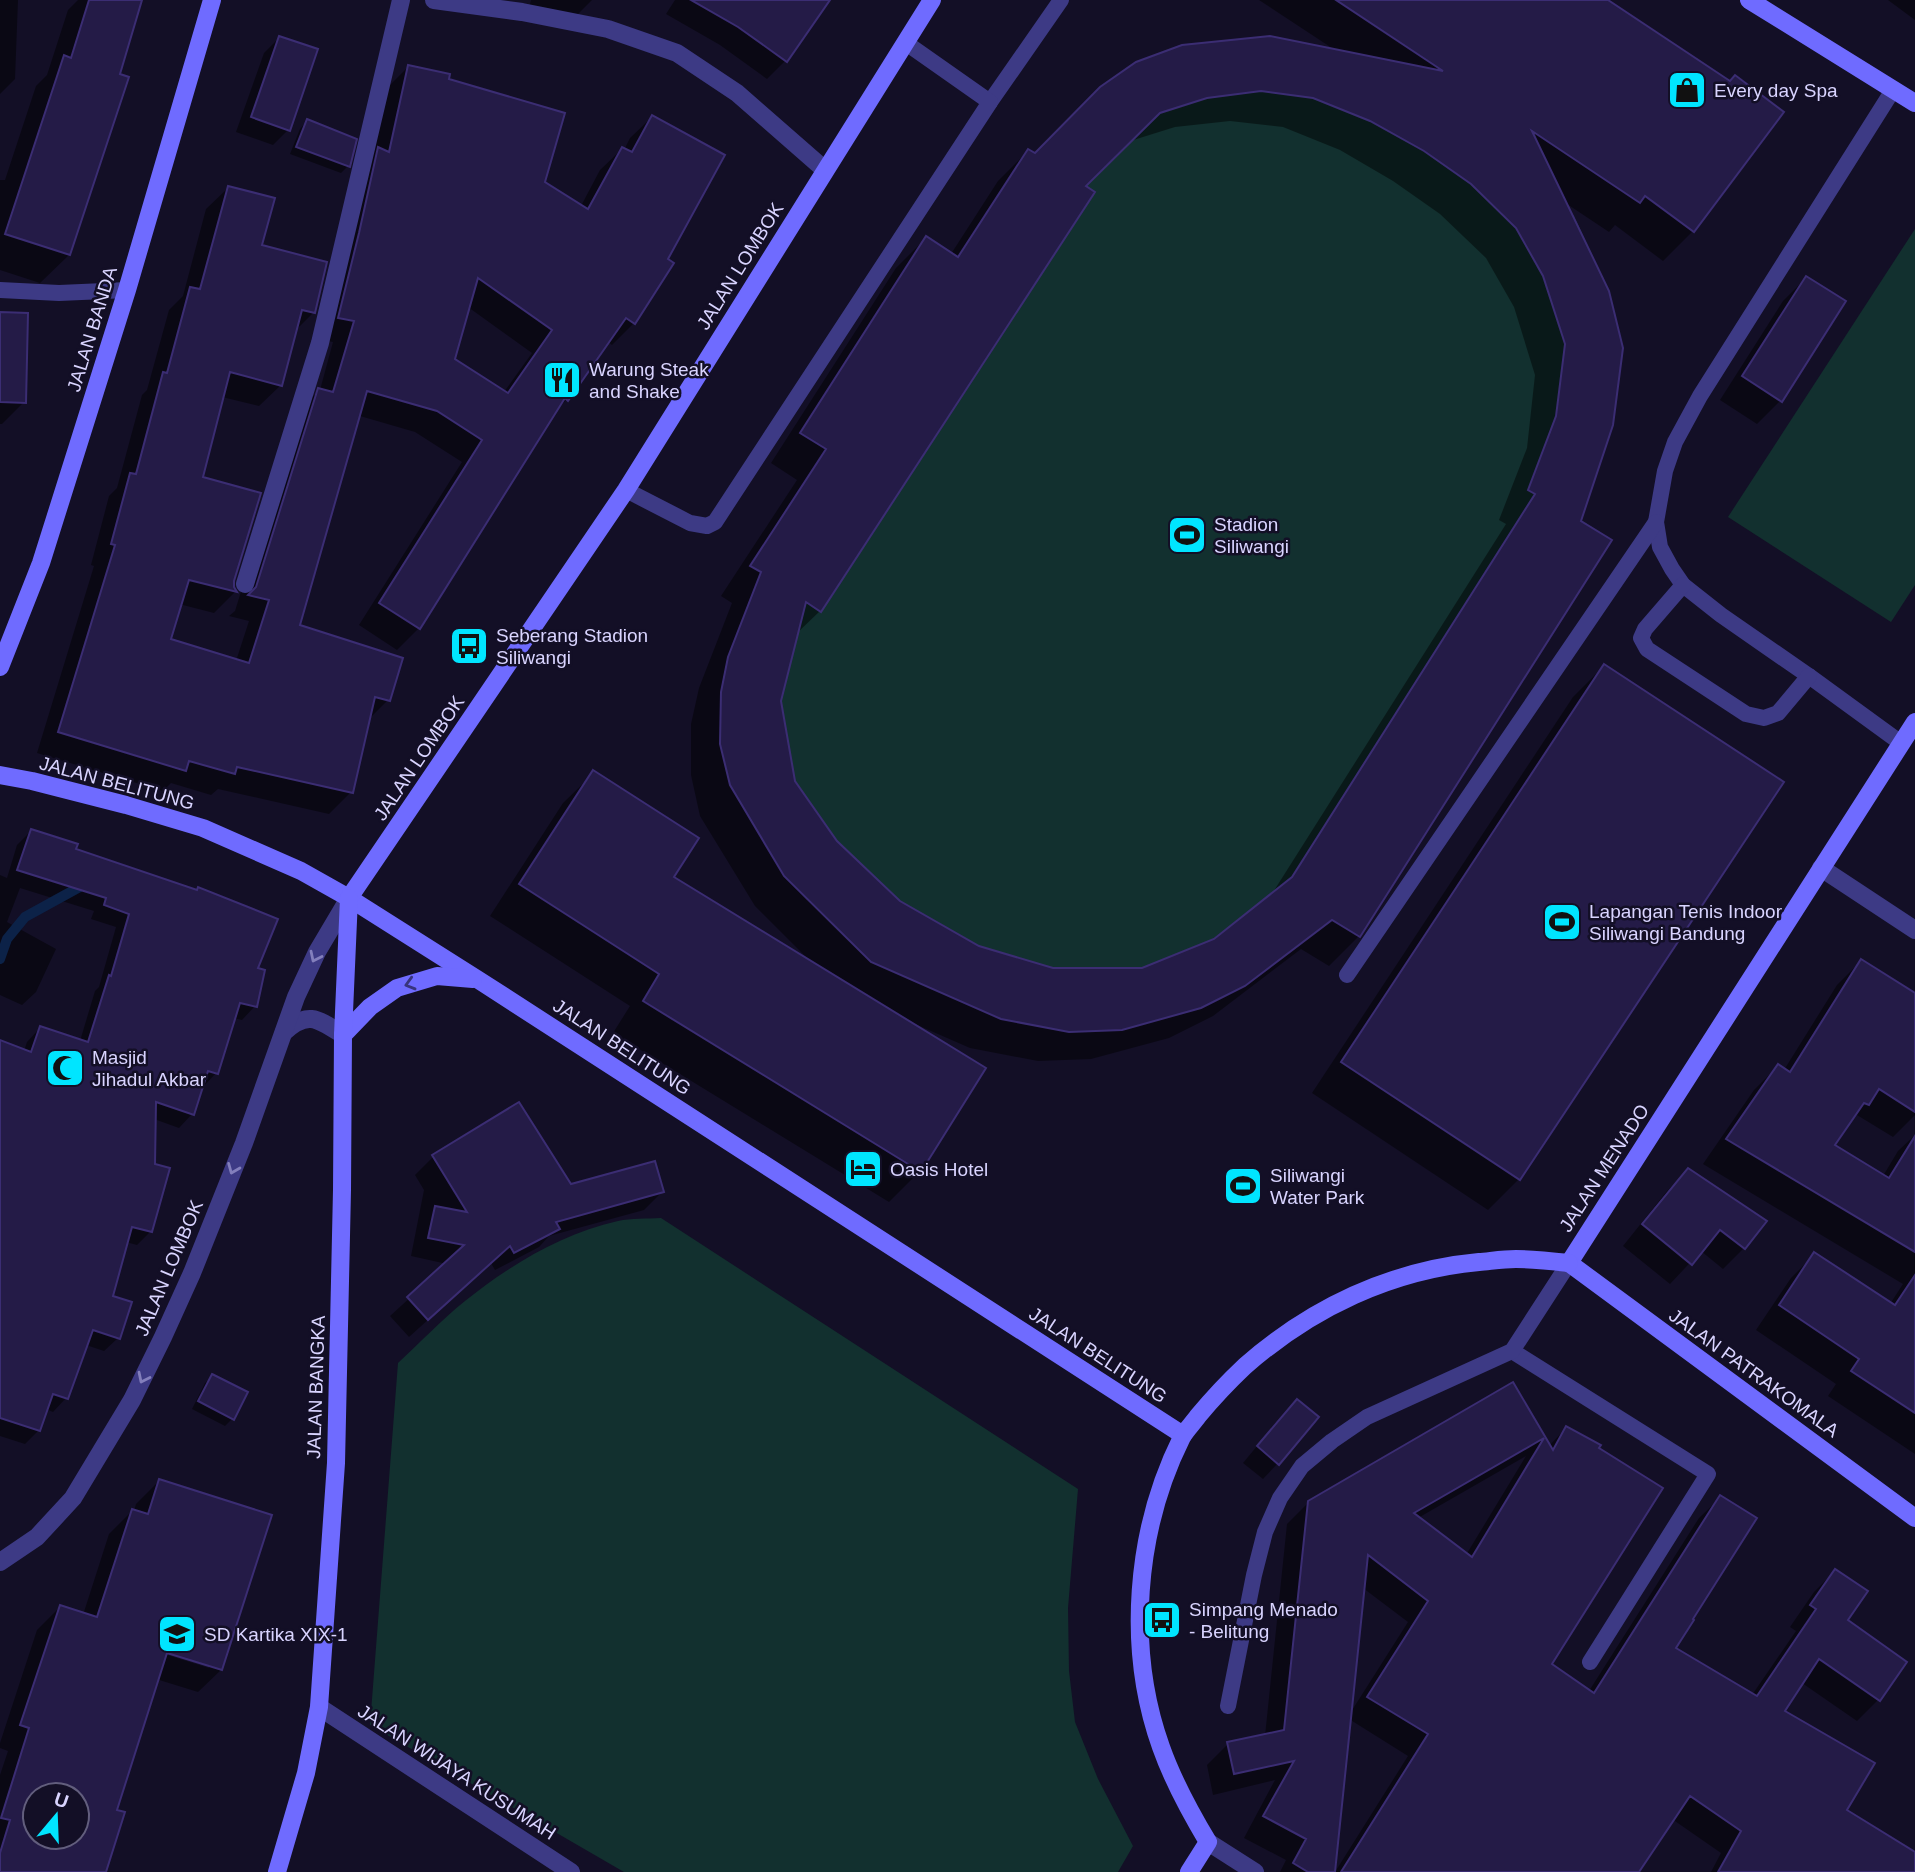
<svg xmlns="http://www.w3.org/2000/svg" width="1915" height="1872" viewBox="0 0 1915 1872" font-family="Arial,sans-serif">
<style>
.green{fill:#12302f}
.shadow{fill:#0007;fill-rule:evenodd}
.lines{fill:none;stroke-linecap:round;stroke-linejoin:round}
.stream{stroke:#0c2248;stroke-width:10}
.building{fill:#241b47;stroke:#3b2d73;stroke-width:2;fill-rule:evenodd}
.lane{stroke:#3d3a85;stroke-width:16}
.street{stroke:#3d3a85;stroke-width:18}
.secondary{stroke:#6f6bff;stroke-width:18}
.oneway{stroke:#837fbc}
.oneway2{stroke:#38347d}
.labels{text-anchor:middle;dominant-baseline:central;stroke-width:5;stroke-linejoin:round;paint-order:stroke}
.poi-label{font-size:19px;fill:#d9d4ff;stroke:#130f26;text-anchor:start}
.street-label{font-size:19px;fill:#d9d4ff;stroke:#130f26}
</style>
<rect width="100%" height="100%" fill="#130f26"/>
<!-- green -->
<g class="green">
<polygon points="1270,36 1532,167 1574,216 1609,291 1623,348 1613,425 1581,520 1612,540 1360,937 1332,920 1245,986 1201,1008 1122,1030 1069,1032 1001,1019 936,991 875,959 832,924 784,876 730,786 720,744 721,692 728,657 765,575 750,566 826,450 800,433 926,236 958,256 1028,149 1038,155 1060,128 1100,87 1136,62 1182,45"/>
<polygon points="1915,229 1915,585 1891,622 1728,517"/>
<path d="M661,1218l417,271 -10,119 1,63 6,51 23,57 35,67 -15,26h-494l-254,-147 28,-362c22,-20 43,-43 67,-62 45,-36 96,-67 153,-80 13,-3 29,-2 43,-3z"/>
</g>
<!-- shadow -->
<g class="shadow">
<polygon points="0,0 18,0 15,79 0,94"/>
<polygon points="78,0 141,0 117,75 127,78 69,255 40,283 0,270 0,180 5,180 36,86 47,75 68,10"/>
<polygon points="531,0 592,0 575,17 529,8"/>
<polygon points="675,0 828,0 785,61 767,79 720,45 666,14"/>
<path d="M1259,0h346l88,231 -30,30 -48,-36 -6,7 -45,-30 57,146 -262,588 -30,30 -28,-17 -88,67 -44,22 -78,21 -53,2 -68,-13 -55,-24 -1,2 69,43 -63,102 -31,31 -276,-169 17,-27 -140,-90 73,-113 31,-30 78,104 136,82 -53,-53 -55,-90 -9,-41v-51l8,-36 33,-85 -11,-7 76,-116 -26,-17 125,-195 30,-30 25,16 47,-73 30,-30 7,4 303,-103zM1230,121l53,6 57,23 53,31 47,33 46,44 28,49 21,68 -8,73 -28,72 7,4 -236,373 -55,44 -72,28 -91,1 -73,-22 -80,-45 -64,-61 -41,-60 -15,-81 16,-66 25,-24 263,-425 44,-44 48,-15z"/>
<polygon points="1888,0 1915,0 1915,20"/>
<polygon points="279,38 288,130 273,145 236,132 264,53"/>
<path d="M408,67l39,13 96,102 38,24 19,-36 22,-21 2,1 6,-12 22,-21 -18,206 -22,22 -4,-3 -41,57 -13,14 -135,215 -22,22 -38,-25 103,-163 -47,-30 -55,-16 -62,210 90,74 -21,21 -16,71 -22,22 -111,-25 -7,6 -40,-12 -8,8 -126,-38 57,-187 -3,-1 18,-69 8,-8 25,-93 5,-5 22,-80 14,-14 23,-87 22,-21 32,58 54,66 -20,20 -13,53 -22,21 -37,-9 -21,82 34,113 -21,21 -35,-9 -10,36 67,21 13,-40 -20,-5 6,-5 62,-200 23,-21 13,-48 -16,-3 70,-251zM468,307l64,46 -28,39 -51,-32z"/>
<polygon points="307,121 348,166 341,173 290,154 300,129"/>
<polygon points="1806,278 1843,302 1780,401 1757,424 1720,400 1783,301"/>
<polygon points="0,314 24,402 2,424 0,424"/>
<polygon points="1604,666 1519,1179 1488,1210 1312,1093 1573,697"/>
<polygon points="31,831 74,850 256,970 255,1006 242,1020 233,1018 216,1073 203,1087 192,1114 179,1128 154,1119 151,1231 137,1245 126,1242 111,1297 118,1338 104,1351 86,1345 66,1398 53,1412 46,1409 39,1430 25,1444 0,1436 0,1439 0,1041 24,1051 27,1042 40,1028 80,1041 95,991 99,987 116,927 91,919 94,911 20,888 7,922 56,949 36,992 22,1005 0,995 0,875 7,878 17,845"/>
<polygon points="1861,961 1915,995 1915,1115 1893,1137 1857,1115 1846,1126 1832,1146 1883,1176 1898,1151 1915,1135 1915,1454 1828,1396 1836,1384 1756,1330 1791,1278 1815,1254 1890,1304 1903,1284 1703,1164 1754,1090 1778,1066 1784,1070 1837,985"/>
<polygon points="433,1157 570,1186 662,1192 644,1210 549,1236 539,1247 495,1270 491,1263 409,1337 390,1316 447,1264 411,1256 424,1190 415,1175"/>
<polygon points="1688,1170 1744,1248 1723,1269 1701,1251 1670,1284 1623,1246 1667,1191"/>
<polygon points="213,1376 232,1419 225,1426 192,1409 205,1383"/>
<path d="M1513,1385l36,61 17,-18 -16,237 39,26 110,-173 22,-21 -47,151 78,47 44,-64 -6,-4 24,-35 21,-21 10,50 60,41 -27,38 -21,21 -55,-38 -19,29 62,99 68,42 2,-4v23h-204l10,-19 -49,-34 -35,53h-302l73,-116 -59,-37 -16,153h-53l6,-12 -42,-22 31,-58 -62,15 -6,-30 21,-21 37,-8 22,-212 22,-22zM1526,1456l-60,99 -48,-37zM1363,1588l45,34 -59,93z"/>
<polygon points="1297,1401 1278,1463 1263,1479 1243,1463 1282,1416"/>
<path d="M159,1481l62,189 -23,22 -42,-13 -41,132 -10,61h-105v-97l8,-24 -8,-3v-5l37,-113 23,-23 23,8 26,-81 23,-23h2l2,-7zM159,1648l50,16v4l-51,-16zM35,1795h42v42h-42z"/>
</g>
<g class="lines">
<!-- stream -->
<polyline class="stream" points="0,959 7,939 25,917 85,884"/>
</g>
<!-- building -->
<g class="building">
<polygon points="89,0 142,0 120,74 129,77 70,255 5,234 64,55 71,58"/>
<polygon points="691,0 830,0 787,62 738,27"/>
<path d="M1336,0h272l122,81 5,-6 49,37 -90,120 -49,-36 -5,7 -108,-72 77,160 14,57 -10,77 -32,96 31,19 -252,397 -28,-17 -87,66 -44,22 -79,22 -53,2 -68,-13 -130,-57 -87,-86 -54,-91 -10,-41 1,-52 7,-35 33,-85 -11,-6 76,-117 -26,-16 126,-197 32,21 70,-108 7,4 65,-66 36,-25 46,-17 88,-9 173,35zM1261,91l52,7 57,23 54,30 47,33 45,44 27,48 22,68 -9,72 -28,74 7,4 -243,383 -78,62 -72,29h-89l-74,-22 -79,-45 -63,-60 -42,-60 -14,-80 25,-99 15,10 274,-420 -9,-6 74,-73 47,-15z"/>
<polygon points="279,36 318,49 290,131 251,117"/>
<path d="M408,65l42,9 -1,5 116,34 -20,69 43,27 34,-62 10,5 20,-37 73,40 -57,104 6,4 -39,61 -9,-6 -58,83 -3,-3 -145,231 -41,-26 103,-163 -45,-29 -70,-20 -67,234 103,33 -13,43 -15,-4 -22,96 -116,-26 -2,7 -46,-13 -3,10 -128,-39 57,-187 -4,-1 19,-71 6,1 27,-102 4,1 23,-86 10,2 28,-103 47,12 -13,47 65,17 -12,51 -13,-3 -20,76 -52,-14 -27,105 58,16 -27,88v6l3,5 -48,-12 -18,59 78,24 20,-63 -21,-5 8,-8 62,-199 15,4 21,-71 -16,-3 21,-85 19,-86 11,5zM478,278l74,52 -44,63 -53,-34z"/>
<polygon points="307,119 357,139 350,167 296,147"/>
<polygon points="1806,276 1846,301 1782,402 1742,376"/>
<polygon points="0,312 28,313 26,403 0,402"/>
<polygon points="1604,664 1784,782 1520,1180 1341,1062"/>
<polygon points="593,770 699,838 674,877 986,1068 921,1172 643,1001 659,974 519,884"/>
<polygon points="31,829 78,844 76,849 197,890 198,887 278,919 258,968 265,970 257,1007 240,1003 218,1074 208,1071 194,1115 156,1102 155,1164 170,1168 152,1232 132,1227 113,1296 132,1302 120,1339 93,1330 68,1399 53,1394 40,1431 0,1418 0,1040 31,1052 40,1026 88,1042 109,975 111,976 129,914 104,905 106,898 17,870"/>
<polygon points="1861,959 1915,993 1915,1112 1879,1089 1869,1105 1864,1103 1835,1145 1889,1178 1915,1136 1915,1252 1726,1139 1778,1064 1790,1072"/>
<polygon points="519,1102 571,1184 655,1161 664,1192 556,1222 560,1229 514,1253 510,1246 428,1320 407,1297 464,1245 428,1238 435,1206 467,1212 432,1155"/>
<polygon points="1688,1168 1767,1221 1745,1249 1720,1230 1692,1265 1642,1224"/>
<polygon points="1814,1252 1895,1305 1915,1275 1915,1413 1851,1371 1859,1359 1779,1305"/>
<polygon points="212,1374 248,1392 234,1420 198,1401"/>
<path d="M1513,1382l40,68 13,-24 35,19 -2,3 64,40 -111,176 42,29 126,-198 37,23 -64,101 1,1 -18,28 81,48 59,-87 -6,-4 25,-36 33,22 -20,29 59,42 -27,39 -61,-42 -34,52 90,52 -28,47 68,42v20h-197l23,-41 -51,-35 -51,76h-298l87,-138 -61,-37 61,-96 -60,-46 -33,317h-27l-15,-9 13,-24 -43,-23 31,-55 -60,13 -7,-32 57,-12 24,-229zM1544,1438l-72,119 -58,-44z"/>
<polygon points="1297,1399 1319,1417 1279,1465 1257,1446"/>
<path d="M159,1479l113,36 -50,155 -55,-17 -50,157 8,2 -19,60h-106v-19l10,-33 -9,-2 28,-90 -9,-3 40,-120 37,12 35,-108 16,5zM35,1795h42v42h-42z"/>
</g>
<g class="lines">
<!-- lane -->
<g class="lane">
<polyline points="1893,90 1700,396 1675,442 1665,471 1656,522 1660,547 1672,569 1683,585 1721,615 1809,676 1901,743"/>
<polyline points="990,102 1061,0"/>
<polyline points="0,290 59,293 127,290"/>
<polyline points="626,490 690,523 707,526 715,522 990,102 906,43"/>
<polyline points="1683,585 1645,629 1641,638 1647,649 1746,714 1764,718 1778,713 1809,676"/>
<polyline points="1347,975 1656,522"/>
<polyline points="1512,1351 1708,1474 1590,1662"/>
<polyline points="1228,1706 1254,1575 1265,1532 1280,1498 1302,1466 1332,1441 1367,1417 1512,1351 1569,1263"/>
</g>
<!-- street -->
<g class="street">
<polyline points="434,0 522,12 608,29 677,53 737,93 825,170"/>
<polyline points="245,584 320,343 401,0"/>
<polyline points="1821,868 1915,930"/>
<path d="M284,1032c24,-22 34,-13 59,3"/>
<polyline points="0,1562 37,1537 73,1498 132,1400 163,1337 192,1273 244,1143 296,997 317,952 349,898"/>
<polyline points="319,1707 571,1872"/>
<polyline points="1208,1842 1255,1872"/>
</g>
<!-- secondary -->
<g class="secondary">
<polyline points="1749,0 1915,103"/>
<polyline points="0,667 41,563 127,290 212,0"/>
<polyline points="0,775 32,781 126,805 203,828 301,871 349,898 477,979 1183,1435"/>
<polyline points="349,898 626,490 932,0"/>
<polyline points="343,1035 370,1007 397,988 437,976 473,979"/>
<polyline points="1569,1263 1915,722"/>
<polyline points="1569,1263 1915,1518"/>
<polyline points="277,1872 306,1773 319,1707 336,1463 342,1190 343,1035 349,898"/>
<path d="M1189,1872l19,-30c-18,-30 -35,-61 -47,-95 -35,-98 -26,-216 21,-310 4,-7 11,-14 16,-21 15,-18 30,-34 47,-50 66,-58 146,-96 234,-104 12,-1 24,-3 37,-3 17,0 35,2 53,4"/>
</g>
</g>
<!-- one-way arrows -->
<defs><path id="oneway-chevron" d="M-2-3.5L2.5 0L-2 3.5" fill="none" stroke-width="1.6" stroke-linecap="round" stroke-linejoin="round" transform="scale(1.75)"/></defs>
<g class="oneway">
<use href="#oneway-chevron" transform="translate(315 957) rotate(116)"/>
<use href="#oneway-chevron" transform="translate(233 1169) rotate(112)"/>
<use href="#oneway-chevron" transform="translate(143 1378) rotate(116)"/>
</g>
<use class="oneway2" href="#oneway-chevron" transform="translate(410 984) rotate(164)"/>
<!-- icons -->
<defs>
<symbol id="shop-square" viewBox="-11 -11 22 22"><rect x="-9" y="-9" width="18" height="18" rx="4" fill="#00e5ff" stroke="#130f26"/><path d="M-5-2.5h2.3a2.7 3.5 0 0 1 5.4 0H5L5.5 6h-11ZM-1.5-2.5h3a1.5 2.3 0 0 0-3 0Z" fill="#111"/></symbol>
<symbol id="restaurant-square" viewBox="-11 -11 22 22"><rect x="-9" y="-9" width="18" height="18" rx="4" fill="#00e5ff" stroke="#130f26"/><path d="M-5-6h1v4h1v-4h1v4h1v-4h1v5L-1.5 .5V6h-2V.5L-5-1ZM5-6V6H3V1.5H1.5Q1.5-4 5-6Z" fill="#111"/></symbol>
<symbol id="stadium-square" viewBox="-11 -11 22 22"><rect x="-9" y="-9" width="18" height="18" rx="4" fill="#00e5ff" stroke="#130f26"/><path d="M0-5a6.5 5 0 1 0 0 10a6.5 5 0 1 0 0-10ZM-3.5-1.8h7v3.6h-7Z" fill="#111"/></symbol>
<symbol id="bus-square" viewBox="-11 -11 22 22"><rect x="-9" y="-9" width="18" height="18" rx="4" fill="#00e5ff" stroke="#130f26"/><path d="M-5-6H5V4H4V6H2V4H-2V6H-4V4H-5ZM-3.5-4V0h7V-4ZM-3.5 1.2v1.5H-2V1.2ZM2 1.2v1.5H3.5V1.2Z" fill="#111"/></symbol>
<symbol id="mosque-square" viewBox="-11 -11 22 22"><rect x="-9" y="-9" width="18" height="18" rx="4" fill="#00e5ff" stroke="#130f26"/><path d="M3.5-4.9A6 6 0 1 0 3.5 4.9A5 5 0 1 1 3.5-4.9Z" fill="#111"/></symbol>
<symbol id="hotel-square" viewBox="-11 -11 22 22"><rect x="-9" y="-9" width="18" height="18" rx="4" fill="#00e5ff" stroke="#130f26"/><path d="M-6-4.5h1.5V1H6V5H4.5V3h-9V5H-6ZM-4 0a1.8 1.8 0 1 1 3.6 0ZM.5 0V-2.5h3Q6-2.5 6 0Z" fill="#111"/></symbol>
<symbol id="school-square" viewBox="-11 -11 22 22"><rect x="-9" y="-9" width="18" height="18" rx="4" fill="#00e5ff" stroke="#130f26"/><path d="M0-5L7-2L0 1L-7-2ZM-4 1L0 2.5L4 1V4Q0 6-4 4Z" fill="#111"/></symbol>
</defs>
<g fill-rule="evenodd">
<use href="#shop-square" x="1665" y="68" width="44" height="44"/>
<use href="#restaurant-square" x="540" y="358" width="44" height="44"/>
<use href="#stadium-square" x="1165" y="513" width="44" height="44"/>
<use href="#bus-square" x="447" y="624" width="44" height="44"/>
<use href="#stadium-square" x="1540" y="900" width="44" height="44"/>
<use href="#mosque-square" x="43" y="1046" width="44" height="44"/>
<use href="#hotel-square" x="841" y="1147" width="44" height="44"/>
<use href="#stadium-square" x="1221" y="1164" width="44" height="44"/>
<use href="#bus-square" x="1140" y="1598" width="44" height="44"/>
<use href="#school-square" x="155" y="1612" width="44" height="44"/>
</g>
<g class="labels">
<!-- poi labels -->
<g class="poi-label">
<text x="1714" y="90">Every day Spa</text>
<text x="589" y="369">Warung Steak<tspan x="589" dy="22">and Shake</tspan></text>
<text x="1214" y="524">Stadion<tspan x="1214" dy="22">Siliwangi</tspan></text>
<text x="496" y="635">Seberang Stadion<tspan x="496" dy="22">Siliwangi</tspan></text>
<text x="1589" y="911">Lapangan Tenis Indoor<tspan x="1589" dy="22">Siliwangi Bandung</tspan></text>
<text x="92" y="1057">Masjid<tspan x="92" dy="22">Jihadul Akbar</tspan></text>
<text x="890" y="1169">Oasis Hotel</text>
<text x="1270" y="1175">Siliwangi<tspan x="1270" dy="22">Water Park</tspan></text>
<text x="1189" y="1609">Simpang Menado<tspan x="1189" dy="22">- Belitung</tspan></text>
<text x="204" y="1634">SD Kartika XIX-1</text>
</g>
<!-- street labels -->
<g class="street-label">
<text transform="translate(740 266) rotate(-58)">JALAN LOMBOK</text>
<text transform="translate(92 329) rotate(-73)">JALAN BANDA</text>
<text transform="translate(419 758) rotate(-56)">JALAN LOMBOK</text>
<text transform="translate(117 783) rotate(15)">JALAN BELITUNG</text>
<text transform="translate(622 1047) rotate(33)">JALAN BELITUNG</text>
<text transform="translate(1604 1168) rotate(-57)">JALAN MENADO</text>
<text transform="translate(169 1268) rotate(-67)">JALAN LOMBOK</text>
<text transform="translate(1098 1355) rotate(33)">JALAN BELITUNG</text>
<text transform="translate(1754 1373) rotate(36)">JALAN PATRAKOMALA</text>
<text transform="translate(316 1387) rotate(-88)">JALAN BANGKA</text>
<text transform="translate(457 1772) rotate(33)">JALAN WIJAYA KUSUMAH</text>
</g>
</g>
<!-- north arrow -->
<g transform="translate(56 1816) rotate(19)"><circle r="33" fill="#130f26" stroke="#625e7d" stroke-width="2"/>
<path d="M0-5L12 26L0 18L-12 26Z" fill="#00e5ff"/>
<text y="-10" font-size="19" font-weight="bold" text-anchor="middle" fill="#d9d4ff">U</text>
</g>
</svg>
